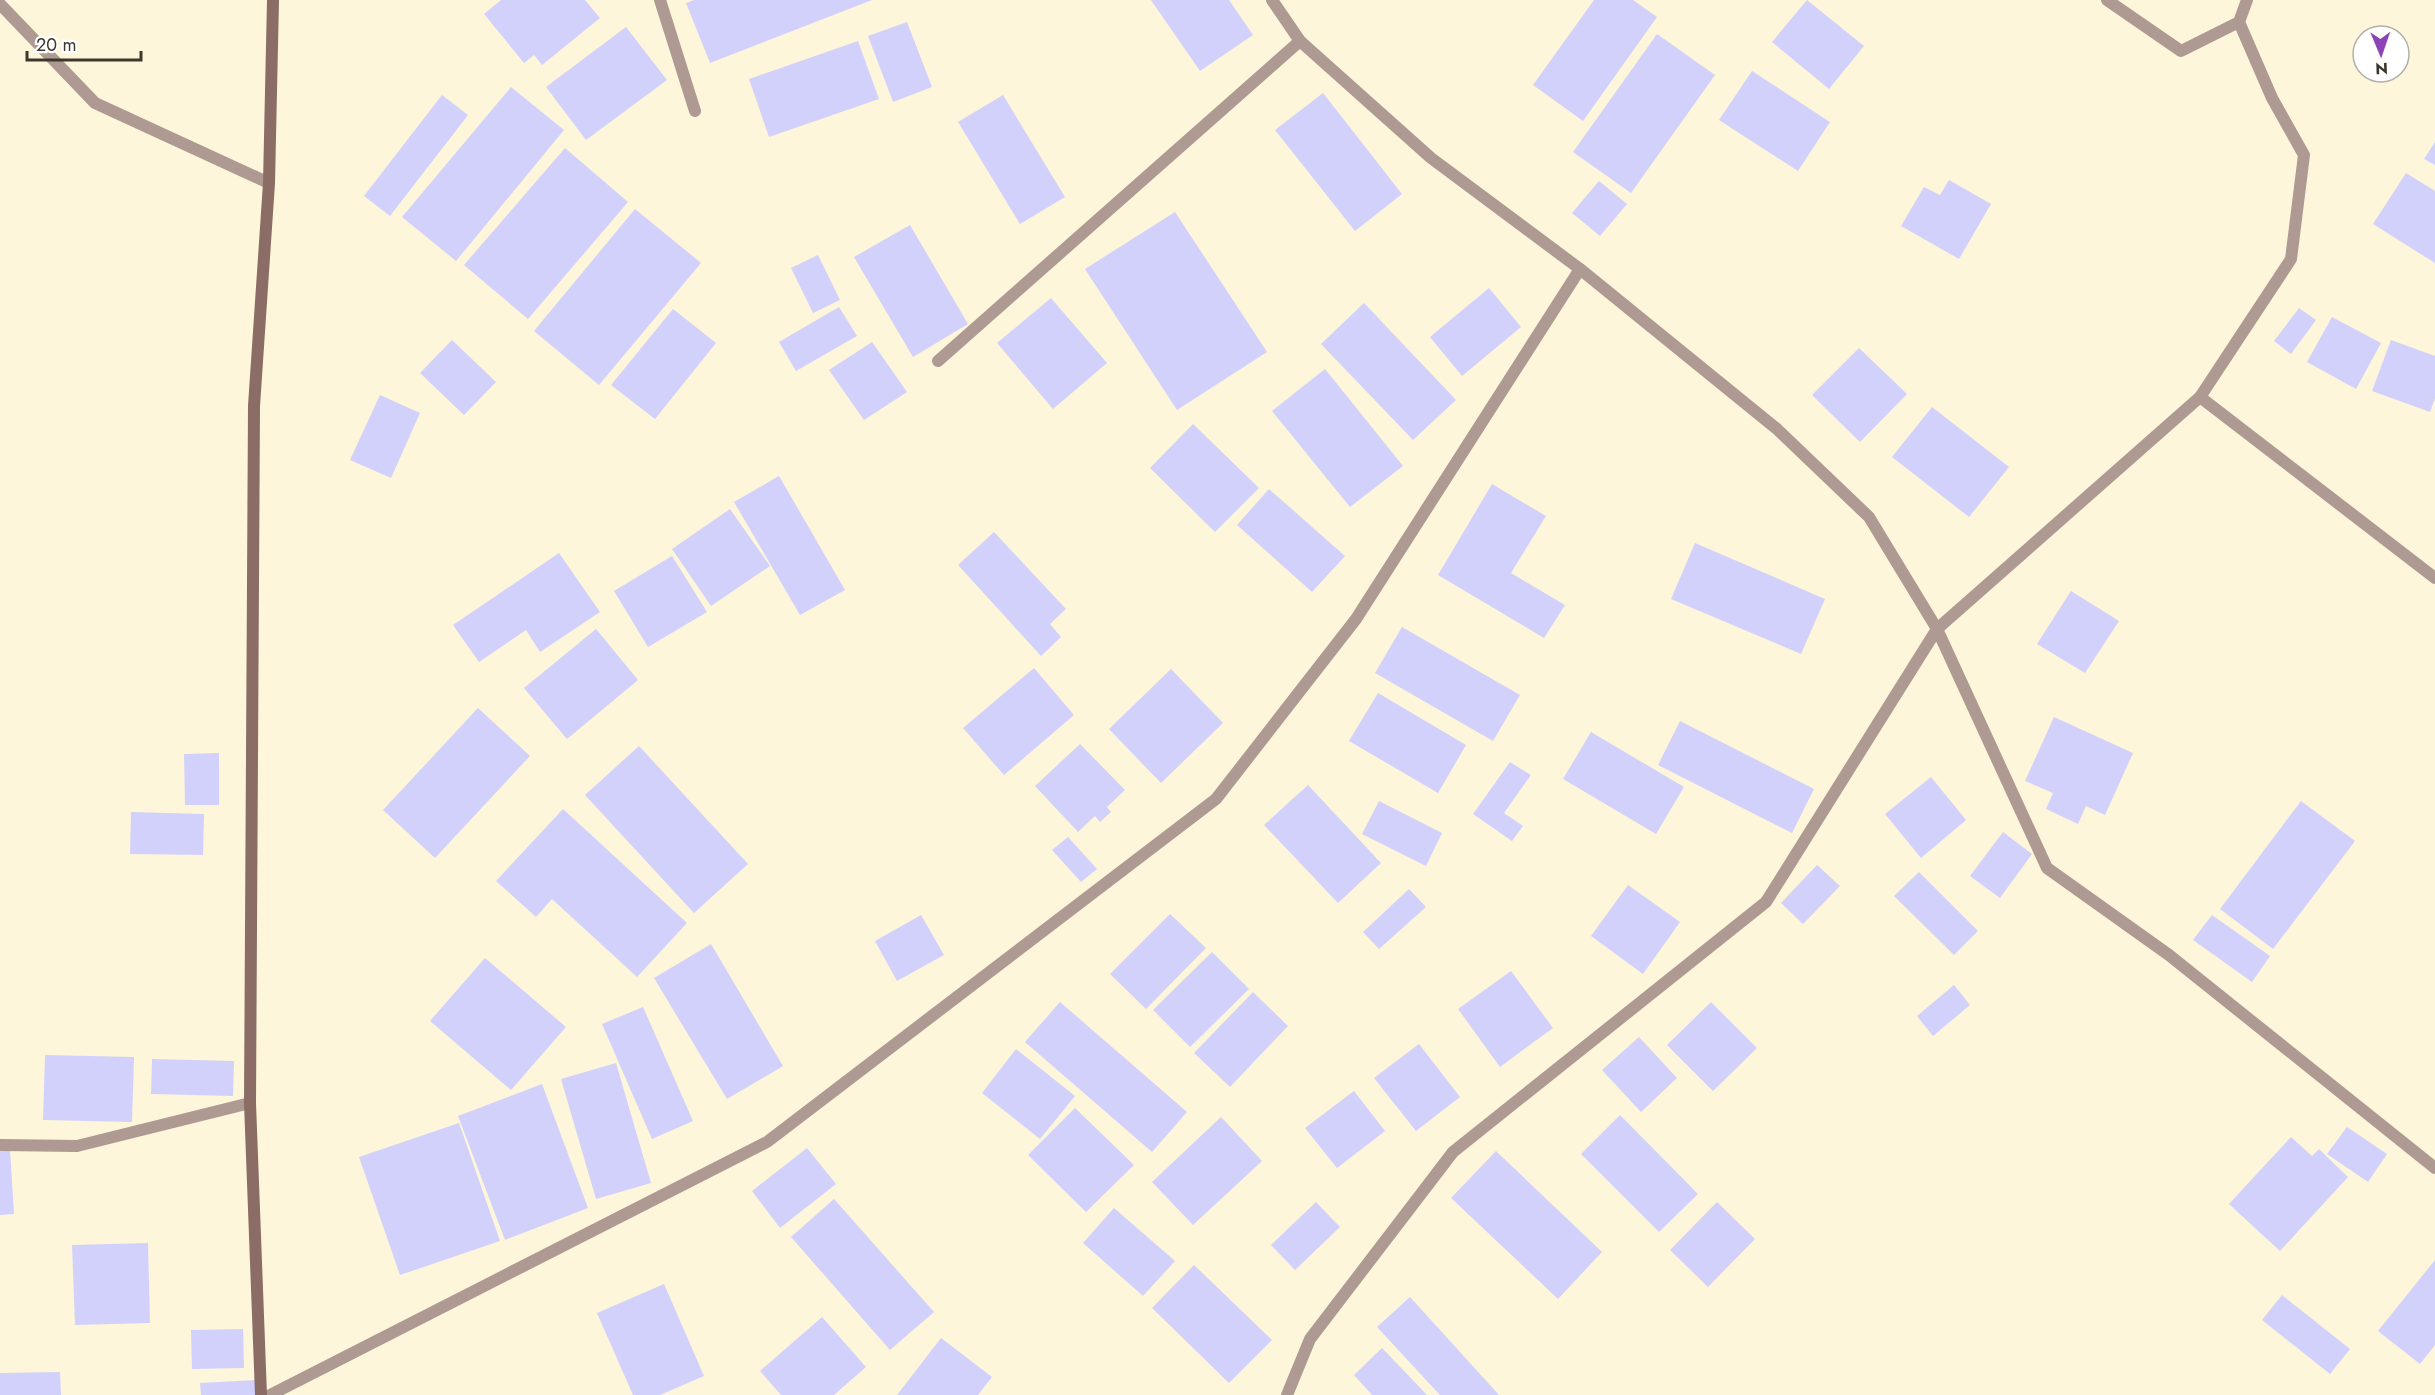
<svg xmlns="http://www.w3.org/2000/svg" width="2435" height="1395" viewBox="0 0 2435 1395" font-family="Jost,sans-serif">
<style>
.building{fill:#d1d1fc}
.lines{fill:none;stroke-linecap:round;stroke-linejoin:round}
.street{stroke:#af9993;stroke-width:12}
.secondary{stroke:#8b6d65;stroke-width:12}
</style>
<rect width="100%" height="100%" fill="#fef6da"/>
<!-- building -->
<g class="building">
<polygon points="501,0 585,0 600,18 542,65 534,55 524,63 484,14"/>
<polygon points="694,0 872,0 710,63 686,3"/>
<polygon points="1151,0 1229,0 1253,35 1200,71"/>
<polygon points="1594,0 1633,0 1657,17 1583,121 1533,85"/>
<polygon points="1807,0 1864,46 1829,89 1772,42"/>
<polygon points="907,22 932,87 893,102 868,36"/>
<polygon points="626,27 667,80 586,140 546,87"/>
<polygon points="1657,34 1715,75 1631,193 1573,152"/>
<polygon points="858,41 879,99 769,137 749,79"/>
<polygon points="1752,71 1830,122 1798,171 1719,120"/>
<polygon points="511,87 564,130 456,261 402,217"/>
<polygon points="1323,93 1402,194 1355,231 1275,130"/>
<polygon points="442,95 468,115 390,216 364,196"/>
<polygon points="1003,95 1065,197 1020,224 958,122"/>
<polygon points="2435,142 2435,165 2424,159"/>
<polygon points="565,148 628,202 528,319 464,265"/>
<polygon points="2406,173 2435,191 2435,263 2373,224"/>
<polygon points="1949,180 1991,204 1959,259 1901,226 1924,187 1940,195"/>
<polygon points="1599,181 1627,204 1600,236 1572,213"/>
<polygon points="635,209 701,263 599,385 534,331"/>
<polygon points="1175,212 1267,352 1177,410 1085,269"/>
<polygon points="910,225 968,324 913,357 854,257"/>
<polygon points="818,255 840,300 813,313 791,268"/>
<polygon points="1489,288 1521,327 1462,376 1430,337"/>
<polygon points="1051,298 1107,363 1053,409 997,343"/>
<polygon points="1364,303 1456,400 1413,440 1321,344"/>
<polygon points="839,307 857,336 796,371 779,342"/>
<polygon points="2299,308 2316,320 2291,354 2274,341"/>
<polygon points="673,309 716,343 655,419 611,385"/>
<polygon points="2332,317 2381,343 2356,389 2307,362"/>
<polygon points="452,340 496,382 464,415 420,373"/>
<polygon points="2391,340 2435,356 2435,398 2430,412 2372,391"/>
<polygon points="872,342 907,392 864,420 829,370"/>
<polygon points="1859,348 1907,394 1860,442 1812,395"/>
<polygon points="1325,369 1403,466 1350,507 1272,411"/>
<polygon points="380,395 420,413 391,478 350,460"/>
<polygon points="1932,407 2009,467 1969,517 1892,457"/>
<polygon points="1193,424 1259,488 1215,532 1150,468"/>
<polygon points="779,476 845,590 800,615 734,502"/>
<polygon points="1492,484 1546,516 1511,573 1565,605 1544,638 1438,575"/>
<polygon points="1269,489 1345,556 1312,592 1237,525"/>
<polygon points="730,509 770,566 711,606 672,549"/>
<polygon points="994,532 1066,609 1050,624 1061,637 1041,656 958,565"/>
<polygon points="1695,543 1825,599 1801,654 1671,599"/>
<polygon points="559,553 600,612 540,652 526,630 479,662 453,625"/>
<polygon points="672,556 707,612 648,647 614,591"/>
<polygon points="2071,591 2119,621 2085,673 2037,644"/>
<polygon points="1402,627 1520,695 1493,741 1375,673"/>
<polygon points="596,629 638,680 567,739 524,688"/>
<polygon points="1034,668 1074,715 1004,775 963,728"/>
<polygon points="1171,669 1223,723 1161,783 1109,729"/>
<polygon points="1378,693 1466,745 1438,793 1349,741"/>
<polygon points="478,708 530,756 435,858 383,810"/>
<polygon points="2054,717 2133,753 2105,815 2086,806 2078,824 2046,809 2053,793 2025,781"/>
<polygon points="1680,721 1814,789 1792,833 1658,765"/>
<polygon points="1591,732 1684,787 1656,834 1563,779"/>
<polygon points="1080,744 1125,790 1107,807 1111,812 1100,822 1095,816 1078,832 1035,786"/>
<polygon points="639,746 748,864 694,913 585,795"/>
<polygon points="219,753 219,805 185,805 184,754"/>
<polygon points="1510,762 1531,775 1504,813 1523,826 1512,841 1473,814"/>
<polygon points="1931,777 1966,820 1921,858 1885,814"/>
<polygon points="1308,785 1381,863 1338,903 1264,825"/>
<polygon points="1379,801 1442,833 1426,866 1362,834"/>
<polygon points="2301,801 2355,841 2273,949 2220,909"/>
<polygon points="563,809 687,923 637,977 552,899 536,917 496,881"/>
<polygon points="131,812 204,814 203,855 130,854"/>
<polygon points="2003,832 2032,854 2000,898 1970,876"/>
<polygon points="1068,837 1097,869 1081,882 1052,850"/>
<polygon points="1817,865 1840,886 1803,924 1781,903"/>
<polygon points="1919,872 1978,931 1954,955 1894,896"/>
<polygon points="1628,885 1680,922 1643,974 1591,936"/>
<polygon points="1409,889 1426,907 1379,949 1363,932"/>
<polygon points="1170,914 1206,948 1146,1009 1110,974"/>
<polygon points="921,915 944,955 897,981 875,941"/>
<polygon points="2212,915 2270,956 2252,982 2193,940"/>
<polygon points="711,944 783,1066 727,1099 654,978"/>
<polygon points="1212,952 1249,989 1190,1047 1153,1010"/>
<polygon points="485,958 566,1027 511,1090 430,1021"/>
<polygon points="1511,971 1553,1028 1500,1067 1458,1009"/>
<polygon points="1954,985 1970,1005 1933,1036 1917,1016"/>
<polygon points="1253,992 1288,1026 1230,1087 1194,1053"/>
<polygon points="1060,1002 1187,1112 1152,1152 1025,1042"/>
<polygon points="1711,1002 1757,1048 1713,1091 1667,1045"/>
<polygon points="643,1007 693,1121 652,1139 602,1024"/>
<polygon points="1639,1037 1677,1078 1641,1112 1602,1070"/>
<polygon points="1419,1044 1460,1097 1416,1131 1374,1078"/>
<polygon points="1016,1049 1075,1096 1040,1139 982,1093"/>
<polygon points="45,1055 134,1057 132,1122 43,1120"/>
<polygon points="152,1059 234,1061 233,1096 151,1094"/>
<polygon points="616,1063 651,1183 596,1199 561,1079"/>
<polygon points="542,1084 588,1208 505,1240 458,1116"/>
<polygon points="1354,1091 1385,1131 1337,1168 1305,1128"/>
<polygon points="1075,1108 1134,1165 1086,1212 1028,1155"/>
<polygon points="1620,1115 1698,1194 1659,1232 1581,1154"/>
<polygon points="1221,1117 1262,1161 1193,1225 1152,1182"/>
<polygon points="459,1123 500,1241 400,1275 359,1157"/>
<polygon points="2347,1127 2387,1154 2368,1182 2327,1154"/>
<polygon points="2291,1137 2312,1156 2319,1149 2348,1177 2280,1251 2229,1204"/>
<polygon points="807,1148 836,1184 780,1228 752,1191"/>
<polygon points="10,1150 14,1214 0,1215 0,1151"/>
<polygon points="1496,1151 1602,1252 1558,1299 1451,1198"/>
<polygon points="834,1199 934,1312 890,1350 791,1237"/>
<polygon points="1316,1202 1340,1227 1295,1270 1271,1245"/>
<polygon points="1717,1202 1755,1239 1708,1287 1670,1250"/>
<polygon points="1114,1208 1175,1261 1143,1296 1083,1243"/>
<polygon points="148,1243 150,1323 75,1325 72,1245"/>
<polygon points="2435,1260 2435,1345 2420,1364 2378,1331"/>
<polygon points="1194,1265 1272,1340 1229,1383 1152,1308"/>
<polygon points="664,1284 704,1376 660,1395 633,1395 597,1313"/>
<polygon points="2282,1295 2350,1349 2330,1374 2262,1320"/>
<polygon points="1410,1297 1499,1395 1440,1395 1377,1327"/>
<polygon points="822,1317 866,1367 834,1395 781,1395 760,1371"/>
<polygon points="243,1329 244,1368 192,1369 191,1330"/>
<polygon points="941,1338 992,1377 978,1395 897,1395"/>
<polygon points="1382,1348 1427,1395 1372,1395 1354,1375"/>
<polygon points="60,1372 61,1395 0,1395 0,1373"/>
<polygon points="256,1380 257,1395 201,1395 200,1383"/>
</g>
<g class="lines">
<!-- street -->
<g class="street">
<polyline points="660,0 695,111"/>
<polyline points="1272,0 1300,41 1431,158 1580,269 1777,429 1869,517 1937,629 2047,868 2169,955 2435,1168"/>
<polyline points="2107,0 2181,51 2239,22 2247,0"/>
<polyline points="0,4 95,103 269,183"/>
<polyline points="938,361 1300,41"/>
<polyline points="2200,397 2435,578"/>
<polyline points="0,1145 77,1146 250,1103"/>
<polyline points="270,1395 767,1142 1216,799 1356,619 1580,269"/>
<polyline points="1287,1395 1310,1339 1453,1152 1766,902 1937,629 2200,397 2291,259 2304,155 2272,98 2239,22"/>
</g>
<!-- secondary -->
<polyline class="secondary" points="261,1395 250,1103 254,406 269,183 273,0"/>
</g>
<!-- north arrow -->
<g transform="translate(2381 54) rotate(178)"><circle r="28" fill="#ffffff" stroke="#b1afab" stroke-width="1.5"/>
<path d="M0-4.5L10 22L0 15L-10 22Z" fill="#8b44b6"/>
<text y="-9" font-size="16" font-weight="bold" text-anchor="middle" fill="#3b382d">N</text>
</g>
<!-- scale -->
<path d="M27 51v9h114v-9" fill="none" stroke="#3b382d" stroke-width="3"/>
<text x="36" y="51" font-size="18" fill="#3b382d" stroke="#ffffff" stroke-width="4.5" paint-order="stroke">20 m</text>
</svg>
